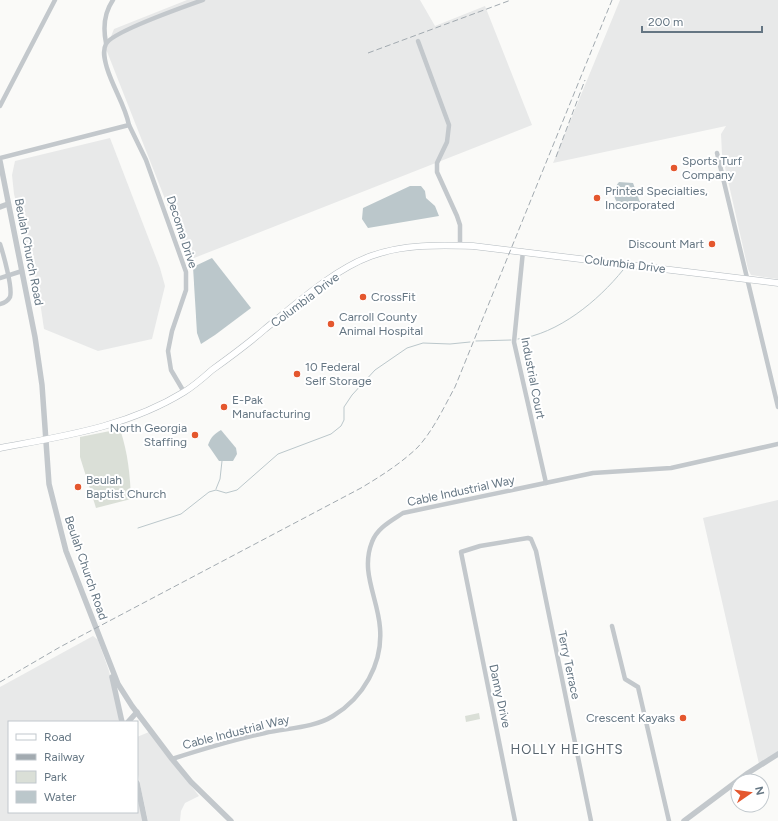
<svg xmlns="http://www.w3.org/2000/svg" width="778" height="821" viewBox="0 0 778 821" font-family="Figtree,sans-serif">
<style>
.built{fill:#e8e9e9}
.green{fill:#dadfd7}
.water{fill:#bbc7cb}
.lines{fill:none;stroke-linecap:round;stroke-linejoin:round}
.stream{stroke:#bbc7cb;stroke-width:1}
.secondary-casing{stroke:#b3babf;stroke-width:7}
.minor{stroke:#c3c8cc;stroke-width:4.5}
.tertiary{stroke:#c3c8cc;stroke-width:5.5}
.secondary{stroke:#fff;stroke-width:6}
.rail{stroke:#a2aab0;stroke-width:1;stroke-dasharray:6 3;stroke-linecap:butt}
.poi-dot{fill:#e4572e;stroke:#fff;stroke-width:1.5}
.labels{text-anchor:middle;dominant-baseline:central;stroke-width:4;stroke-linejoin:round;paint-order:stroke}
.poi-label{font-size:12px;fill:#657683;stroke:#fff;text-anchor:start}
.street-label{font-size:12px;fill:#657683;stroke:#fff}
.neighbourhood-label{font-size:13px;letter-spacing:1px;fill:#57646e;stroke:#fff}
</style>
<rect width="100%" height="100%" fill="#fafaf8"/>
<!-- built -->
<g class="built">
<polygon points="187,0 420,0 435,26 485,6 532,125 189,260 106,49 114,29"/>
<polygon points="620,0 778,0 778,279 751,275 748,269 722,154 721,134 726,126 553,163"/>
<polygon points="110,138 160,268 165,286 152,339 98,351 44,329 38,288 14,194 12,175 15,161"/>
<polygon points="778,500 778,751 759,764 703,518"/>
<polygon points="93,636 98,640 109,671 121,722 9,722 9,812 137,812 137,795 143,821 0,821 0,687"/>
<polygon points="149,732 199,796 185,803 181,811 180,821 148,821 137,770 137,737"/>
</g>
<!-- green -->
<g class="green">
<path d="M120,429c8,24 10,46 11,70l-35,9 -16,-51v-20z"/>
<polygon points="479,713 480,719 466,722 465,716"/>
</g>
<!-- water -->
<g class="water">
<path d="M619,182l14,1 8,22 -14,4c-13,-5 -17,-16 -8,-27z"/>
<polygon points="410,186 421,186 425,191 426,198 435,206 439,216 368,228 362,219 363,208"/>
<polygon points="212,258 251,308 215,335 201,344 197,333 193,267"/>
<path d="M221,430l15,18 1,6 -4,7h-14l-11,-16c3,-8 6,-11 13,-15z"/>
</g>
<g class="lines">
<!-- stream -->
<g class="stream">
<path d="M518,339c40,-5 80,-38 105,-69"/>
<polyline points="476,341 511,340"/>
<polyline points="216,489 220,479 222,461"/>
<polyline points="138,528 181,514 209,492 216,490 226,493 237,490 278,454 331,434 341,426 344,420 344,407 352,395 375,370 407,348 423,343 450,344 470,342"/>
</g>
<defs>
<path id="secondary" d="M0,448c64,-12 127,-21 184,-56 10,-6 19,-14 28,-22 18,-13 36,-26 53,-41 31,-25 68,-59 106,-73 33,-12 68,-11 102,-10l305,37"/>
</defs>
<!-- secondary casing -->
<use href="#secondary" class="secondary-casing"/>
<!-- minor -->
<g class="minor">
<polyline points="418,41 449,125 447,142 437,163 437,172 457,216 460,225 460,246"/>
<path d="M106,43c-3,-15 -2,-30 7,-43"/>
<polyline points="0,106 55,0"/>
<polyline points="129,125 146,160 186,272 186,290 172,331 168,351 171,370 184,392"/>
<polyline points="717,153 778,407"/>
<path d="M0,158l129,-33c-4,-20 -16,-37 -22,-57 -2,-7 -5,-17 -1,-24 6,-12 80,-38 97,-44"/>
<path d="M0,244c3,9 13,44 10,53 -2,4 -6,6 -10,7"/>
<polyline points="523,251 514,342 546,483"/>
<polyline points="0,278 22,271"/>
<polyline points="612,626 625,679 638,687 669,821"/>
<path d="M172,759c31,-10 61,-19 93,-26 22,-5 49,-5 68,-17 30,-18 50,-52 47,-88 -2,-30 -20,-56 -8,-86 5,-14 19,-21 31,-29l190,-40 78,-5 107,-24"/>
<polyline points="515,821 461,552 480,546 528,538 531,539 536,551 591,821"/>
</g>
<!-- tertiary -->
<g class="tertiary">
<polyline points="0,161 35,337 42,385 49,484 66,551 118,684 132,706 172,759 191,782 231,821"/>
<polyline points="0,207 8,204"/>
<polyline points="112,677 122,722"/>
<polyline points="128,722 137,712"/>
<polyline points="137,783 145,821"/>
<polyline points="684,821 748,773 778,754"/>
</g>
<!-- secondary -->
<use href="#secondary" class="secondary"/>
<!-- rail -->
<g class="rail">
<polyline points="368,53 511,0"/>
<polyline points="556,157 585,80"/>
<path d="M0,682l60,-35 301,-159c20,-12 39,-24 56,-40 16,-17 27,-41 38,-61l157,-387"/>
</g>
</g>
<!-- markers -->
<g class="poi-dot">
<circle cx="674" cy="168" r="4"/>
<circle cx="597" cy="198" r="4"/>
<circle cx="712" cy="244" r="4"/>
<circle cx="363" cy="297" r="4"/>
<circle cx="331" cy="324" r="4"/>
<circle cx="297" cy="374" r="4"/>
<circle cx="224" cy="407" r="4"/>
<circle cx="195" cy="435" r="4"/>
<circle cx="78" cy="487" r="4"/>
<circle cx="683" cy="718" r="4"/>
</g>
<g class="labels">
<!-- poi labels -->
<g class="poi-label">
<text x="682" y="161">Sports Turf<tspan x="682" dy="14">Company</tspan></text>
<text x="605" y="191">Printed Specialties,<tspan x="605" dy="14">Incorporated</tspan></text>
<text x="704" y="244" text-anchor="end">Discount Mart</text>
<text x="371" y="297">CrossFit</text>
<text x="339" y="317">Carroll County<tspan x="339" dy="14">Animal Hospital</tspan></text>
<text x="305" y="367">10 Federal<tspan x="305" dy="14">Self Storage</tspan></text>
<text x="232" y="400">E-Pak<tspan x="232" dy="14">Manufacturing</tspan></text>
<text x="187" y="428" text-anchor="end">North Georgia<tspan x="187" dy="14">Staffing</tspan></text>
<text x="86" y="480">Beulah<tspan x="86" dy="14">Baptist Church</tspan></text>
<text x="675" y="718" text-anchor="end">Crescent Kayaks</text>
</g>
<!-- street labels -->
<g class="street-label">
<text transform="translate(182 232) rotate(72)">Decoma Drive</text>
<text transform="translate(29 252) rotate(79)">Beulah Church Road</text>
<text transform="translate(625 264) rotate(7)">Columbia Drive</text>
<text transform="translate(305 300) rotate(-37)">Columbia Drive</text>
<text transform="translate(533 378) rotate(79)">Industrial Court</text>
<text transform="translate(461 491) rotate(-12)">Cable Industrial Way</text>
<text transform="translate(86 568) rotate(71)">Beulah Church Road</text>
<text transform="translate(569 665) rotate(78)">Terry Terrace</text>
<text transform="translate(500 696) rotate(78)">Danny Drive</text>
<text transform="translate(236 732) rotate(-14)">Cable Industrial Way</text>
</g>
<!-- neighbourhood labels -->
<g class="neighbourhood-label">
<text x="567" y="749">HOLLY HEIGHTS</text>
</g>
</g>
<!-- legend -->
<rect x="8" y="721" width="130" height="92" fill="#ffffff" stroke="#c1c8cd"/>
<rect x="16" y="734" width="20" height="6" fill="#ffffff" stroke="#c1c8cd"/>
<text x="44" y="741" font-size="12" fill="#657683">Road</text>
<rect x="16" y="754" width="20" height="6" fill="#a2aab0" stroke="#c1c8cd"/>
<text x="44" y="761" font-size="12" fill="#657683">Railway</text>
<rect x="16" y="771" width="20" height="12" fill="#dadfd7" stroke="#c1c8cd"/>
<text x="44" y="781" font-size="12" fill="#657683">Park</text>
<rect x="16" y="791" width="20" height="12" fill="#bbc7cb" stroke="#c1c8cd"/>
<text x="44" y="801" font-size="12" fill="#657683">Water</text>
<!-- north arrow -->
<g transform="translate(750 793) rotate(77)"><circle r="19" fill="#ffffff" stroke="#c1c8cd"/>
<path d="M0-3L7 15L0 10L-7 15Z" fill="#e4572e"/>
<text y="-6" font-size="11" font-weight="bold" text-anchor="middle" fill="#657683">N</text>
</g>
<!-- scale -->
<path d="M642 26v6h120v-6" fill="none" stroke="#657683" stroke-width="2"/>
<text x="648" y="26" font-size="12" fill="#657683" stroke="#ffffff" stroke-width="3" paint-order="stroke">200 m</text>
</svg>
